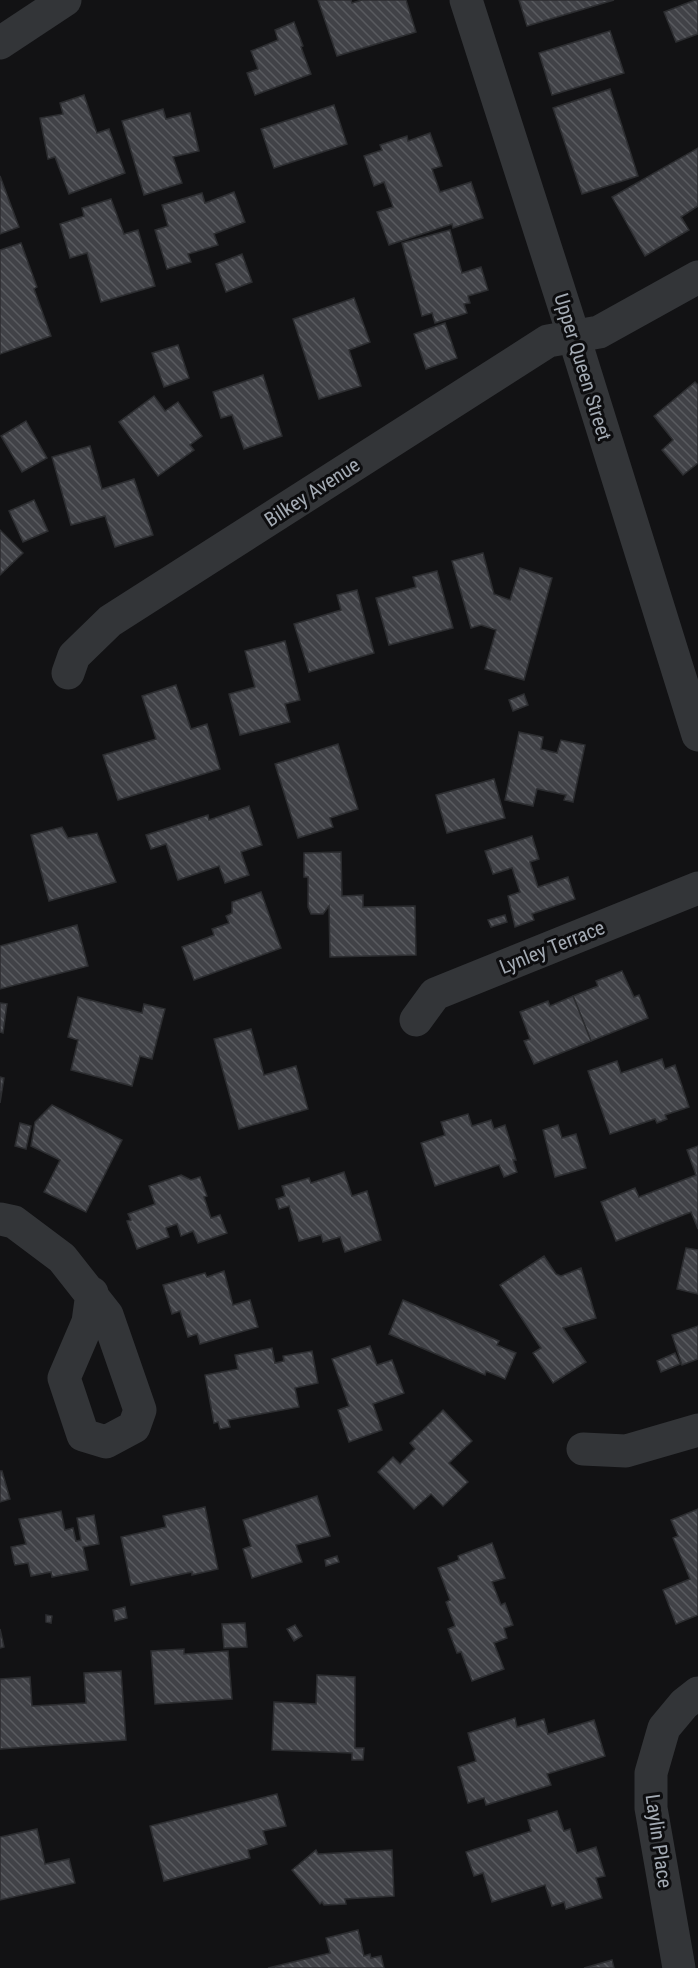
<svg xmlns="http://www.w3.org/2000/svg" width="698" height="1968" viewBox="0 0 698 1968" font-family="'Roboto Condensed',sans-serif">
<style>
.building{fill:url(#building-back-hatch);stroke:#2c2d30;stroke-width:1.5}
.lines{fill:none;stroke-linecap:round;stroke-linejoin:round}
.minor{stroke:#333538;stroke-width:33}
.tertiary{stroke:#333538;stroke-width:33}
.labels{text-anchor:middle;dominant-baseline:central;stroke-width:6;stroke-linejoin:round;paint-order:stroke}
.street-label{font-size:20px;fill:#a4abb4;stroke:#0d0d0f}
</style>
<defs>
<pattern id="building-back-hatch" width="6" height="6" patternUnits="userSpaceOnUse" patternTransform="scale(1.5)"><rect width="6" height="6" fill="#414247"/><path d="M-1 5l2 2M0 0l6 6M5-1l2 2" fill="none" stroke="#595b5f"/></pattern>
</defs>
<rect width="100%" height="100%" fill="#121214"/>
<!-- building -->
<g class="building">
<polygon points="318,0 351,0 352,3 362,0 406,0 416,32 337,56"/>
<polygon points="519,0 614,0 527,26"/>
<polygon points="695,0 698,0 698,34 676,42 664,12"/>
<polygon points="294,22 303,46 301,47 311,74 255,95 247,73 258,69 251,51 278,40 275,30"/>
<polygon points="610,31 624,73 552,95 539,53"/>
<polygon points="610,89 638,176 582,194 553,108"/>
<polygon points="84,95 97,133 109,129 125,173 69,194 55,157 48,159 40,118 63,114 60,103"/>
<polygon points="334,105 347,144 274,168 261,129"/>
<polygon points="163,109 166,119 190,113 199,151 173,157 182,183 144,195 122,121"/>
<polygon points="430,133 442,166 432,169 440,192 471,182 483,218 453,228 452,224 389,245 377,212 393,207 384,182 374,186 364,156 382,150 380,145 407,136 408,141"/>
<polygon points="698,148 698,206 681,217 689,230 645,256 612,197"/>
<polygon points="0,176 19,227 0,234"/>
<polygon points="234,192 245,222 214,234 218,245 188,254 191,262 167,269 155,230 168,226 162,205 202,193 205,203"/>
<polygon points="111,199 124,234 138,230 155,286 101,302 87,253 70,258 60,224 84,216 82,208"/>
<polygon points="450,230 462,273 481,267 488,290 468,296 470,303 464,304 467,313 435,323 432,313 422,316 402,243"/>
<polygon points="21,243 37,287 34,289 51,336 0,354 0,250"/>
<polygon points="242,254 252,282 226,292 216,264"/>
<polygon points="354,298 370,342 349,350 361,386 319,399 293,319"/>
<polygon points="445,323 457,358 426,369 414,334"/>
<polygon points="178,345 189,378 164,387 152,353"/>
<polygon points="263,375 282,436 244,449 232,415 221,418 213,392"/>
<polygon points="695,382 698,385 698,463 683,475 662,450 673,440 654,416"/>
<polygon points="154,396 165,411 178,402 202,436 190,445 194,450 158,476 119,422"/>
<polygon points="26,421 47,458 22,472 1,436"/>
<polygon points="90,446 102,489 134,479 153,535 115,547 105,516 71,525 52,457"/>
<polygon points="34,500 48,531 23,542 9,511"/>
<polygon points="0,530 23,553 0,575"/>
<polygon points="483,553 494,594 510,600 520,568 552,578 524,680 485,669 496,630 481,625 471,628 452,561"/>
<polygon points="437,571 453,628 389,645 376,598 416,587 413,577"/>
<polygon points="357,590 374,653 309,672 294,624 341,610 337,595"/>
<polygon points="285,641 300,700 285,704 290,722 240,735 229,694 255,687 245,651"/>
<polygon points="176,685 191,729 207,724 220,769 118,800 103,755 156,739 142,696"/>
<polygon points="524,694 528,705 513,711 509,700"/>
<polygon points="519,732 543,737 541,749 557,753 561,740 585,745 573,802 564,800 566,795 537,789 533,806 505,800"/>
<polygon points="338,744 358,809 330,818 333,827 298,838 275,764"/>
<polygon points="494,779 505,818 447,833 436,795"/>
<polygon points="249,806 262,845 241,852 249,875 225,883 219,866 178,880 166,844 151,849 146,835 208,815 209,820"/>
<polygon points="62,827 68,838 97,833 116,882 49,901 31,835"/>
<polygon points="532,836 539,859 530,862 538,887 568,877 575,899 532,914 534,920 515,927 508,896 520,892 512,868 493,874 485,851"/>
<polygon points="341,852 342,896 363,895 363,907 415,906 416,955 330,957 329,906 323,914 311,914 308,907 308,877 304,877 304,853"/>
<polygon points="261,892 281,948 194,980 182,947 214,935 212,929 229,923 226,916 232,913 232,902"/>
<polygon points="505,915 507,922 491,927 488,920"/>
<polygon points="77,925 88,966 0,989 0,946"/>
<polygon points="622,971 634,997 639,995 648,1018 591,1041 573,996 598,986 596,981"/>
<polygon points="573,996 591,1041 534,1064 524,1041 530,1039 520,1012 548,1001 550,1006"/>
<polygon points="78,997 142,1013 144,1004 165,1009 152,1059 140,1056 132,1086 71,1070 78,1040 68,1037"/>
<polygon points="0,1003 7,1004 3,1033 0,1032"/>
<polygon points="251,1029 264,1075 296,1066 308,1109 239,1129 214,1039"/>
<polygon points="662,1059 665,1069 675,1065 689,1107 665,1115 667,1119 657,1123 655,1119 610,1134 588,1071 617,1061 621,1073"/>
<polygon points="0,1077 4,1078 0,1103"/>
<polygon points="52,1105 122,1140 86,1212 44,1192 60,1160 31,1146 35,1122"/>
<polygon points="468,1114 472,1126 491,1120 494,1129 505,1125 516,1160 513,1160 517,1172 504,1177 499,1165 435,1186 421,1143 445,1135 441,1122"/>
<polygon points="20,1123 31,1126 26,1149 15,1146"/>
<polygon points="558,1125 562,1138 576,1134 586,1168 555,1177 543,1130"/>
<polygon points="698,1146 698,1229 691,1212 616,1241 601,1202 635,1188 639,1197 696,1175 687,1150"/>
<polygon points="344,1172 352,1196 367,1191 381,1240 345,1252 340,1237 323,1242 321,1235 299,1241 289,1206 279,1209 276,1199 285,1196 282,1186 309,1178 311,1183"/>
<polygon points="181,1175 191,1180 200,1177 207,1196 204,1197 211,1218 220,1215 227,1233 198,1243 193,1231 181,1236 177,1224 166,1228 169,1237 137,1249 127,1221 131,1220 128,1214 155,1204 149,1186"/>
<polygon points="686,1248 698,1250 698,1294 677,1289"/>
<polygon points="544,1256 556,1274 561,1276 581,1268 596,1318 563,1328 586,1362 553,1383 533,1353 541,1348 500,1285"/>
<polygon points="224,1271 233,1305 250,1300 258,1327 200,1344 197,1334 188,1337 180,1311 172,1314 163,1285 205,1273 207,1277"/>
<polygon points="403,1300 499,1341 497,1345 516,1353 505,1379 486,1371 485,1375 389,1334"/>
<polygon points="698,1326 698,1359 682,1365 672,1335"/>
<polygon points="370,1346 377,1365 392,1360 404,1393 373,1404 382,1430 349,1442 338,1410 349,1406 332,1359"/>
<polygon points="272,1348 275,1363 284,1361 283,1356 312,1351 318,1383 295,1388 299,1407 228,1420 230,1427 220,1429 218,1422 214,1423 205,1375 238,1369 235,1355"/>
<polygon points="675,1353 680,1364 661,1372 657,1361"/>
<polygon points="443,1410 472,1441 449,1463 468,1482 443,1506 431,1494 414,1509 378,1472 393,1457 400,1464 415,1449 410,1443"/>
<polygon points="0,1471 2,1471 10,1499 0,1502"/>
<polygon points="317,1496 330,1536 296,1545 302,1562 252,1578 243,1549 251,1546 243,1520"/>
<polygon points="205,1507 218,1569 192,1575 192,1572 131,1585 121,1537 166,1527 163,1516"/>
<polygon points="698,1509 698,1615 676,1624 663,1590 690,1579 673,1538 678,1536 671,1520"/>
<polygon points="61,1511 65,1530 73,1528 76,1541 81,1540 77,1518 94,1515 99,1544 83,1547 88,1570 52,1577 51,1572 31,1576 28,1563 15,1565 14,1562 11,1547 26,1544 19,1519"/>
<polygon points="492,1543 505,1578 492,1582 501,1605 505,1603 513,1625 504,1628 507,1638 494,1643 504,1669 472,1681 461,1652 457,1653 448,1629 455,1626 446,1602 450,1600 438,1568 459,1560 458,1556"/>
<polygon points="337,1556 339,1562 326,1566 325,1560"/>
<polygon points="125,1607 127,1618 115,1621 113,1610"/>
<polygon points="46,1615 52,1616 51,1623 46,1622"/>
<polygon points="245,1623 247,1647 224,1648 222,1624"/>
<polygon points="295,1625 302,1636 294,1641 287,1629"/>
<polygon points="0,1629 4,1647 0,1648"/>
<polygon points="184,1649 184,1654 228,1651 232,1699 155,1704 151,1651"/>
<polygon points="121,1671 126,1740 0,1749 0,1679 30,1677 32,1706 86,1703 84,1673"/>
<polygon points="317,1675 355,1677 355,1748 364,1748 363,1760 352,1760 352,1753 272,1750 274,1702 316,1704"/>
<polygon points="515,1718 517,1727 544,1719 548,1734 594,1720 605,1756 547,1774 551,1785 486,1805 484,1798 468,1803 458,1767 476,1761 468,1733"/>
<polygon points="277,1794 286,1826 263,1831 267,1844 248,1850 250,1858 164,1881 150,1826"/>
<polygon points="557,1811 564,1831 570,1829 577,1853 596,1847 605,1876 596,1878 602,1898 566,1909 564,1902 552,1906 545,1885 492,1902 483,1873 474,1876 466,1852 531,1831 528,1820"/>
<polygon points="37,1829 45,1864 69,1859 75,1883 0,1900 0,1837"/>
<polygon points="316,1850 318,1854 392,1850 394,1896 345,1899 346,1904 324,1905 322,1902 320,1904 292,1870"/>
<polygon points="358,1930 364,1956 370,1954 371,1958 381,1956 384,1968 268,1968 330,1953 326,1938"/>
<polygon points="612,1960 614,1968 584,1968"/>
</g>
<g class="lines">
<!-- minor -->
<g class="minor">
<polyline points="466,0 574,337 698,735"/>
<polyline points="68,673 74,656 110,621 548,341 599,332 698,277"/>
<polyline points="416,1020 435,994 698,888"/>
<polyline points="0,1219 14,1222 62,1258 107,1315 140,1410 134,1427 106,1442 83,1435 64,1378 88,1322 92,1293"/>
<polyline points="583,1449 626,1451 698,1430"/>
<polyline points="679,1968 651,1808 651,1773 664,1728 684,1704 698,1693"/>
</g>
<!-- tertiary -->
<polyline class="tertiary" points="0,43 65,0"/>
</g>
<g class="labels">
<!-- street labels -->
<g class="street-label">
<text transform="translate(583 367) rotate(73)">Upper Queen Street</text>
<text transform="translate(312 492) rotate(-33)">Bilkey Avenue</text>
<text transform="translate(552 947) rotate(-22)">Lynley Terrace</text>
<text transform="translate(659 1841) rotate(82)">Laylin Place</text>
</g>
</g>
</svg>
